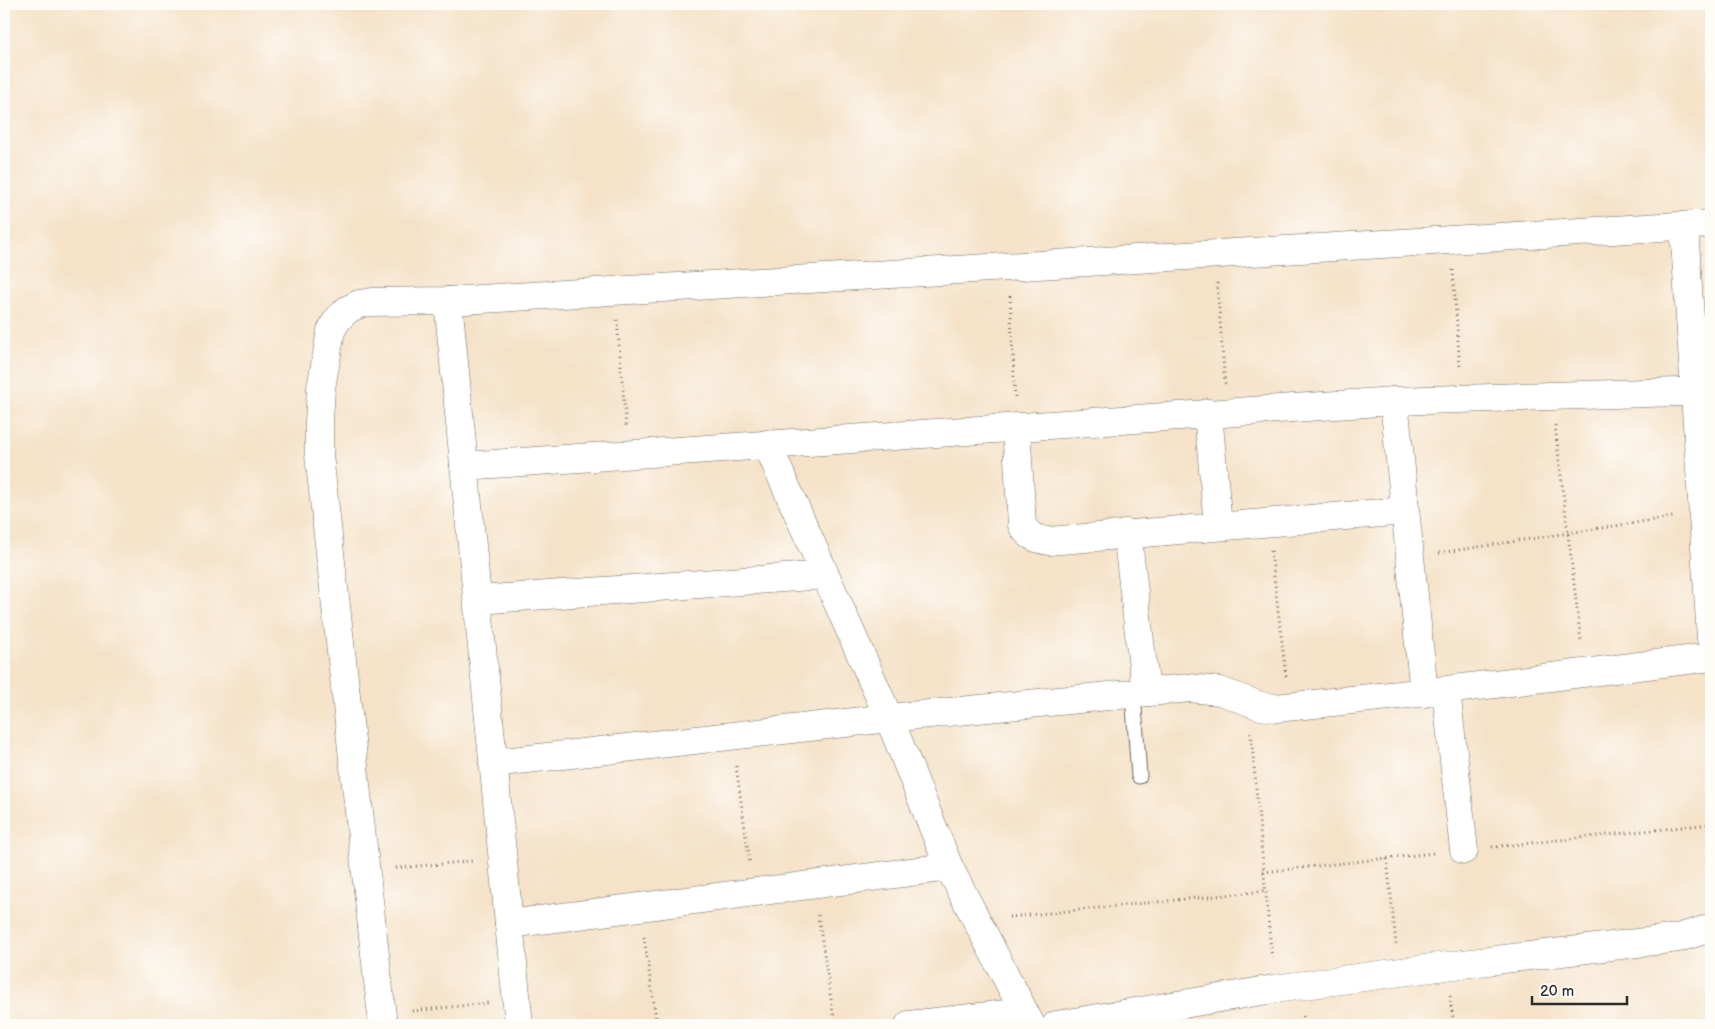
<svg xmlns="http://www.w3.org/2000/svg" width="1715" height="1029" viewBox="0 0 1715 1029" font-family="'Balsamiq Sans',sans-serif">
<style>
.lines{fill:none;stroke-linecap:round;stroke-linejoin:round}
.lane-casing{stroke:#726b62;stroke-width:17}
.street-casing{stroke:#726b62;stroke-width:29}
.path{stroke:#726b62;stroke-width:3;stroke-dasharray:1 4;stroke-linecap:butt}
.lane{stroke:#fff;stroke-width:15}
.street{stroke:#fff;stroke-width:28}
</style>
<rect width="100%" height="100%" fill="#fdfcf7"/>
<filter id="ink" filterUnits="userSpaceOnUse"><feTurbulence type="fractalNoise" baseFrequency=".02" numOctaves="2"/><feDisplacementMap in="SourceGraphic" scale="10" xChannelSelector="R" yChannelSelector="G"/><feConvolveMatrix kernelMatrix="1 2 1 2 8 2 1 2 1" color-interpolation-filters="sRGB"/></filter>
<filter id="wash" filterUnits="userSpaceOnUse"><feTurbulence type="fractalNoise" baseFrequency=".0096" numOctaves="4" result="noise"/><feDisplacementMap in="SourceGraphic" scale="20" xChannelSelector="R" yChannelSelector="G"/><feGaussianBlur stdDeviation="1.12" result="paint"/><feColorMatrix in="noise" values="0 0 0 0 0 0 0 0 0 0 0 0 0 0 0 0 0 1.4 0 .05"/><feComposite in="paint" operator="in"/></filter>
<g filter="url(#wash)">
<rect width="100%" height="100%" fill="#f5e2c8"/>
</g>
<g filter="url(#ink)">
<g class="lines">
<defs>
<polyline id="lane" points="1133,693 1139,776"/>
<g id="street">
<polyline points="1684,226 1711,638"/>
<polyline points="448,301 519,1025"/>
<polyline points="1394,401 1424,693"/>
<polyline points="1208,413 1218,526"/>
<path d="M1016,427l6,98c7,12 14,14 27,16l356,-30"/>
<polyline points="767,444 889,718 949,867 1031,1025"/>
<polyline points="464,466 1394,401 1711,391"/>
<polyline points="1127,533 1146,692"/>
<polyline points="478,600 825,575"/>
<polyline points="1446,690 1464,850"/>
<polyline points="493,763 889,718 1189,688 1220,691 1261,706 1276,708 1446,690 1711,657"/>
<polyline points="509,924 949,867"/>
<polyline points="383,1025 319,455 319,422 321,388 331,331 337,320 347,310 359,304 372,302 448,301 1711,224"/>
<polyline points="909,1025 1024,1012"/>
<polyline points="1056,1025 1274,989 1446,966 1678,938 1711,928"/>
</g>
</defs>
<!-- lane casing -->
<use href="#lane" class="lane-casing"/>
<!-- street casing -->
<use href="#street" class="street-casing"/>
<!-- path -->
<g class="path">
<polyline points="1453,270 1460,369"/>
<polyline points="1217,283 1225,384"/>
<polyline points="1010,296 1015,397"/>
<polyline points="617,320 626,426"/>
<polyline points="1555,425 1581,642"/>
<polyline points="1271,551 1286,676"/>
<polyline points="1439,553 1673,517"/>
<polyline points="1251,733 1272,961"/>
<polyline points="736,766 750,864"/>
<polyline points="1492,847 1711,824"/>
<polyline points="1387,859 1396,944"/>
<polyline points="396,868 472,861"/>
<polyline points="1263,872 1434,853"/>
<polyline points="818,915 835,1025"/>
<polyline points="1009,917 1265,891"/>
<polyline points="644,937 657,1025"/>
<polyline points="1450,996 1454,1025"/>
<polyline points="412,1011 488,1003"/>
<polyline points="1303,1016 1304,1025"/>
</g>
<!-- lane -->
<use href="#lane" class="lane"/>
<!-- street -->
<use href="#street" class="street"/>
</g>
</g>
<!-- margin -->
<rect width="1715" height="1029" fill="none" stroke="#fdfcf7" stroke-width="20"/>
<!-- scale -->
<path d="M1532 996v8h95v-8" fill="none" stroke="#2b2b2b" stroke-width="2.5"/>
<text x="1540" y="996" font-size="15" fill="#2b2b2b" stroke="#fdfcf7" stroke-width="4" paint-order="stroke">20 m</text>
</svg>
